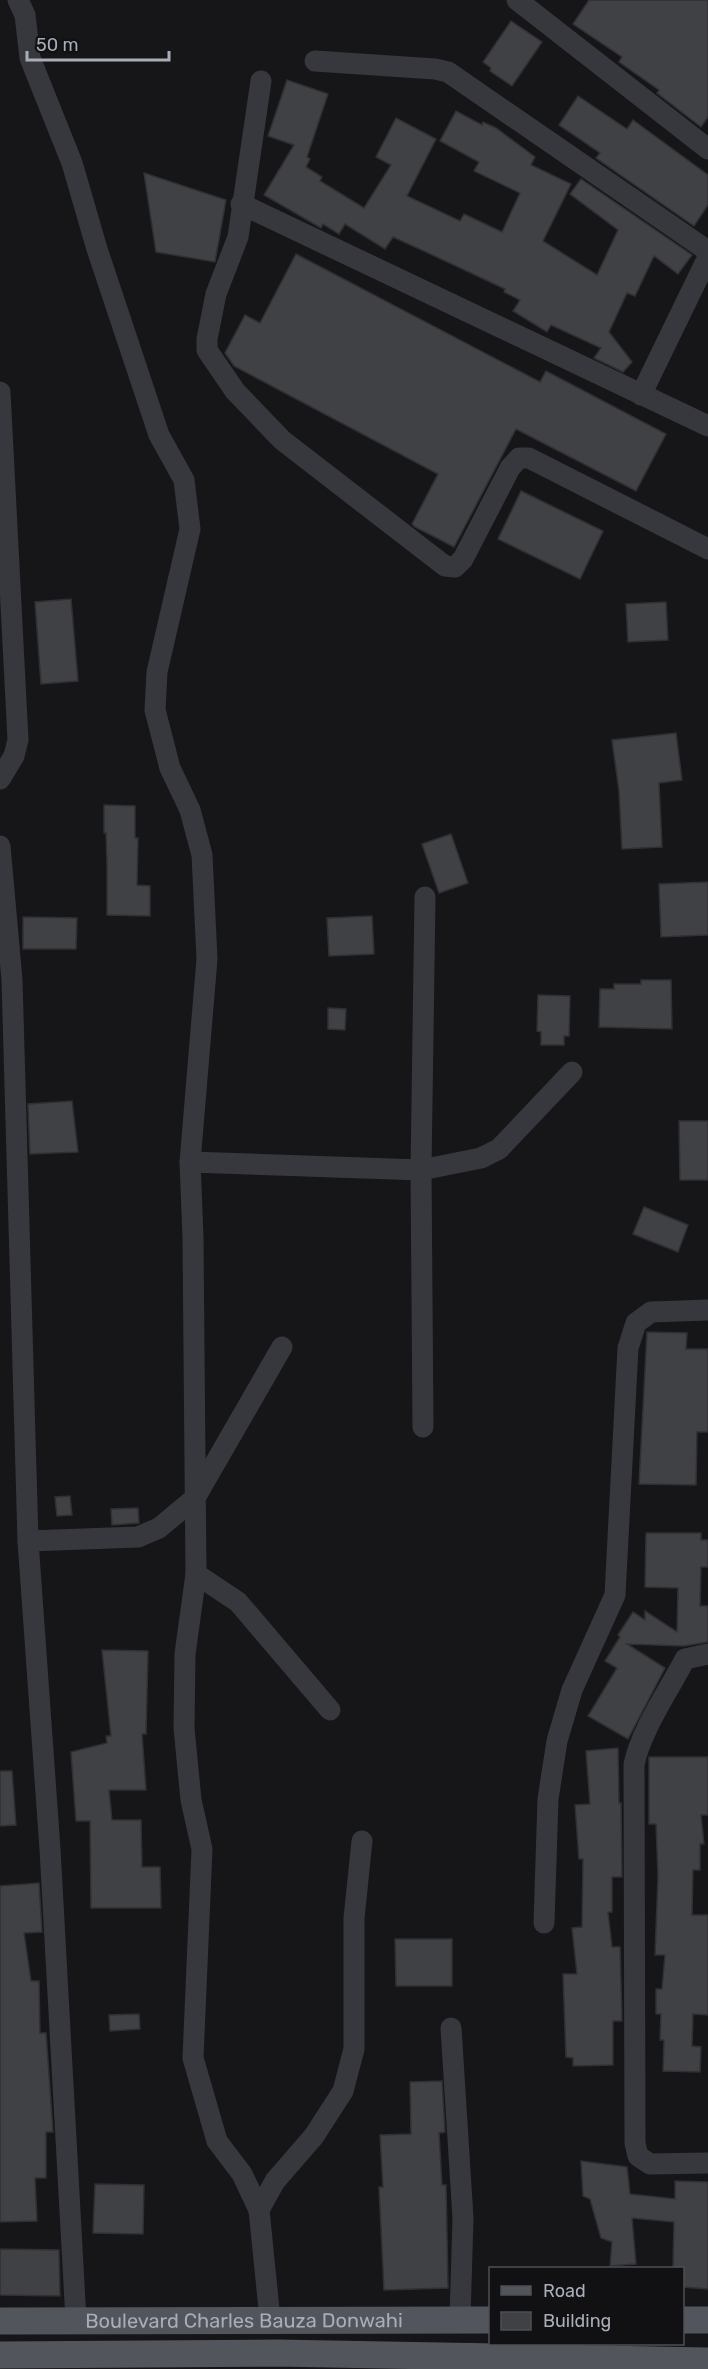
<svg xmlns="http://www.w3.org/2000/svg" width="708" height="2369" viewBox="0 0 708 2369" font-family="Rubik,sans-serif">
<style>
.building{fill:#404145;stroke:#303034;stroke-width:1.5}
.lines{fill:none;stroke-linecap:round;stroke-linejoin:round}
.minor{stroke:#37383d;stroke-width:21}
.major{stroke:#53555c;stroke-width:27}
.labels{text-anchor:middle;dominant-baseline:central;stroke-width:4.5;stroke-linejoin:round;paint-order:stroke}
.street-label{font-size:20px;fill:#a8adb8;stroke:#111113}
</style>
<rect width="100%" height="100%" fill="#161618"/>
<!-- building -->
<g class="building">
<polygon points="589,0 708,0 708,117 701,127 657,93 659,90 619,62 622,57 573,24"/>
<polygon points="511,21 542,42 512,86 490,71 491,68 483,62"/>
<polygon points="287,80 328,94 307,157 310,159 306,167 322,177 320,181 364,208 391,165 376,157 396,118 436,139 407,196 460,221 464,214 502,232 520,193 474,171 479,162 440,141 456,111 482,125 483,122 496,128 535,157 531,165 571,184 543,241 597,275 618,230 570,194 581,179 692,255 678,274 654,256 635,296 627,293 609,332 632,362 623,372 594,358 601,348 551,325 547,332 513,311 520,300 504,292 505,289 424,251 393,237 385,249 345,224 339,234 323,224 321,228 264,195 294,145 268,136"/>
<polygon points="578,96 627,129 633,120 708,175 708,205 694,226 596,158 600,153 559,125"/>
<polygon points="144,173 226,200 215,262 156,252"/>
<polygon points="296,254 540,382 546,371 666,434 636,491 516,429 454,547 415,527 412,524 438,474 234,366 225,353 245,315 260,323"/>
<polygon points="521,491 603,531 580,579 498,539"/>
<polygon points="71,599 78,681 41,684 35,602"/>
<polygon points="666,602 668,640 628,642 626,604"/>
<polygon points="676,733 682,780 659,783 662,847 622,849 619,791 612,740"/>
<polygon points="104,805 135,806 135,838 138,838 137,885 150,886 150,916 107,915 107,865 106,833 104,833"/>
<polygon points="451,834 468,883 439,893 422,844"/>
<polygon points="708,882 708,935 661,937 659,884"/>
<polygon points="372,916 374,954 329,956 327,918"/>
<polygon points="23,917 77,918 76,949 23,949"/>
<polygon points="641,980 671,980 672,1029 599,1027 600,989 614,989 614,984 641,984"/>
<polygon points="538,995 570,996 569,1036 564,1036 564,1045 541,1045 541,1032 537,1031"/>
<polygon points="328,1008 346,1009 345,1030 328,1029"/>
<polygon points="72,1101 78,1152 30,1154 28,1104"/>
<polygon points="679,1121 708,1121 708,1180 680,1180"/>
<polygon points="644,1207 688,1225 678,1252 633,1234"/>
<polygon points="647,1332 687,1333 686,1349 708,1349 708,1432 697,1432 696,1485 639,1484"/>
<polygon points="70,1496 72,1515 57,1516 55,1497"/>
<polygon points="138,1508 139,1523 112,1525 111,1509"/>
<polygon points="646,1533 701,1533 701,1540 708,1540 708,1567 701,1567 700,1606 708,1606 708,1642 684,1646 627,1644 665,1668 628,1739 588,1716 617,1668 605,1661 620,1637 618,1635 633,1612 645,1620 645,1611 677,1632 678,1588 645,1587"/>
<polygon points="102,1650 148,1651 146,1734 142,1734 146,1790 109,1790 112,1820 141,1820 142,1867 160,1867 161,1908 91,1908 90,1821 76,1821 71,1752 107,1743 106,1736 111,1736"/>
<polygon points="618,1748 619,1803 621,1803 622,1877 612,1877 612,1912 608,1912 612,1947 620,1947 622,2021 613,2021 613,2065 573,2066 573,2058 566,2057 563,1974 577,1974 572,1928 582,1927 583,1859 579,1859 575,1805 590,1804 586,1751"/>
<polygon points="649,1757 708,1757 708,1815 701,1815 704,1844 700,1844 700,1870 693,1870 692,1915 708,1915 708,2015 693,2014 692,2046 701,2047 700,2072 663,2071 664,2040 660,2040 661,2014 656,2014 656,1989 662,1989 665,1955 655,1955 658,1876 656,1824 649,1824"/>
<polygon points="0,1771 12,1771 16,1825 0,1826"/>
<polygon points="39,1883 42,1932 24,1933 31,1981 39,1981 40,2033 46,2033 53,2132 46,2132 46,2178 35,2178 37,2221 0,2222 0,1886"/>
<polygon points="395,1939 452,1939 452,1986 396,1986"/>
<polygon points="139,2014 140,2029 110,2031 109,2015"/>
<polygon points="442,2081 445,2132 439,2133 442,2185 446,2185 448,2288 384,2290 379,2187 383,2187 380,2135 411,2134 410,2082"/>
<polygon points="581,2161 627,2167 630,2194 675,2199 675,2181 708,2182 708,2289 682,2287 682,2268 673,2268 674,2222 632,2218 636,2264 610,2266 612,2242 601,2238 590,2199 583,2196"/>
<polygon points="95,2184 144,2185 143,2234 93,2233"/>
<polygon points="0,2249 59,2250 60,2296 0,2295"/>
</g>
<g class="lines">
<!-- minor -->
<g class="minor">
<polyline points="18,0 25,15 30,58 72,163 97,249 159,435 184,480 190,529 157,672 155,710 170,768 190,810 202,855 207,959 190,1162 193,1237 196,1574 185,1654 184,1728 191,1800 202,1849 193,2058 217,2141 242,2174 259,2210 270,2319"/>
<polyline points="517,0 708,149"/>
<polyline points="315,61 435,69 448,72 708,251"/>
<polyline points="261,81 238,237 216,294 207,339 207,350 235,391 282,440 445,566 455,567 463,559 510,468 519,458 529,458 708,549"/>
<polyline points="241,204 708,426"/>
<polyline points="0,392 18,740 14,756 0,779"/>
<polyline points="641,395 708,257"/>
<polyline points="0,846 12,980 28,1541 50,1849 76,2320"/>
<polyline points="190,1162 421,1170 481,1158 499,1149 572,1072"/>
<polyline points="423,1427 421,1170 425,897"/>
<polyline points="28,1541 138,1537 159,1528 195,1498 282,1347"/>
<polyline points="196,1574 238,1602 330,1710"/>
<path d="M708,1654l-23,5c-16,31 -45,73 -51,106l1,378 3,13 12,8 58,-1"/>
<polyline points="544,1923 548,1799 557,1741 572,1690 615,1595 628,1348 636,1323 651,1312 708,1310"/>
<polyline points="451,2028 463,2218 460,2319"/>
<polyline points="259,2210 275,2181 314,2136 343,2091 354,2049 354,1918 362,1841"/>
</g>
<!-- major -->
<g class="major">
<polyline points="682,2320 708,2320"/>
<path id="s1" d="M0,2321l490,-1"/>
<polyline points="0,2355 276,2353 708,2361"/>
</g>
</g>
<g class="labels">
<!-- street labels -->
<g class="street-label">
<text stroke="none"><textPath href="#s1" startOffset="244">Boulevard Charles Bauza Donwahi</textPath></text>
</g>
</g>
<!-- legend -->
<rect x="489" y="2267" width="195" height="78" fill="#111113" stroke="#4d4f55" stroke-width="1.5"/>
<rect x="501" y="2286" width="30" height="9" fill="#53555c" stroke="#4d4f55" stroke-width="1.5"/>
<text x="543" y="2297" font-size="18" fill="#a8adb8">Road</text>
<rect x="501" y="2312" width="30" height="18" fill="#404145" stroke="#4d4f55" stroke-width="1.5"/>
<text x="543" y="2327" font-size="18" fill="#a8adb8">Building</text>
<!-- scale -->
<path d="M27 51v9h142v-9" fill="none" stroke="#a8adb8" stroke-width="3"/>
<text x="36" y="51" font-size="18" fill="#a8adb8" stroke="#111113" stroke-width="4.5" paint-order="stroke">50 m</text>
</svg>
